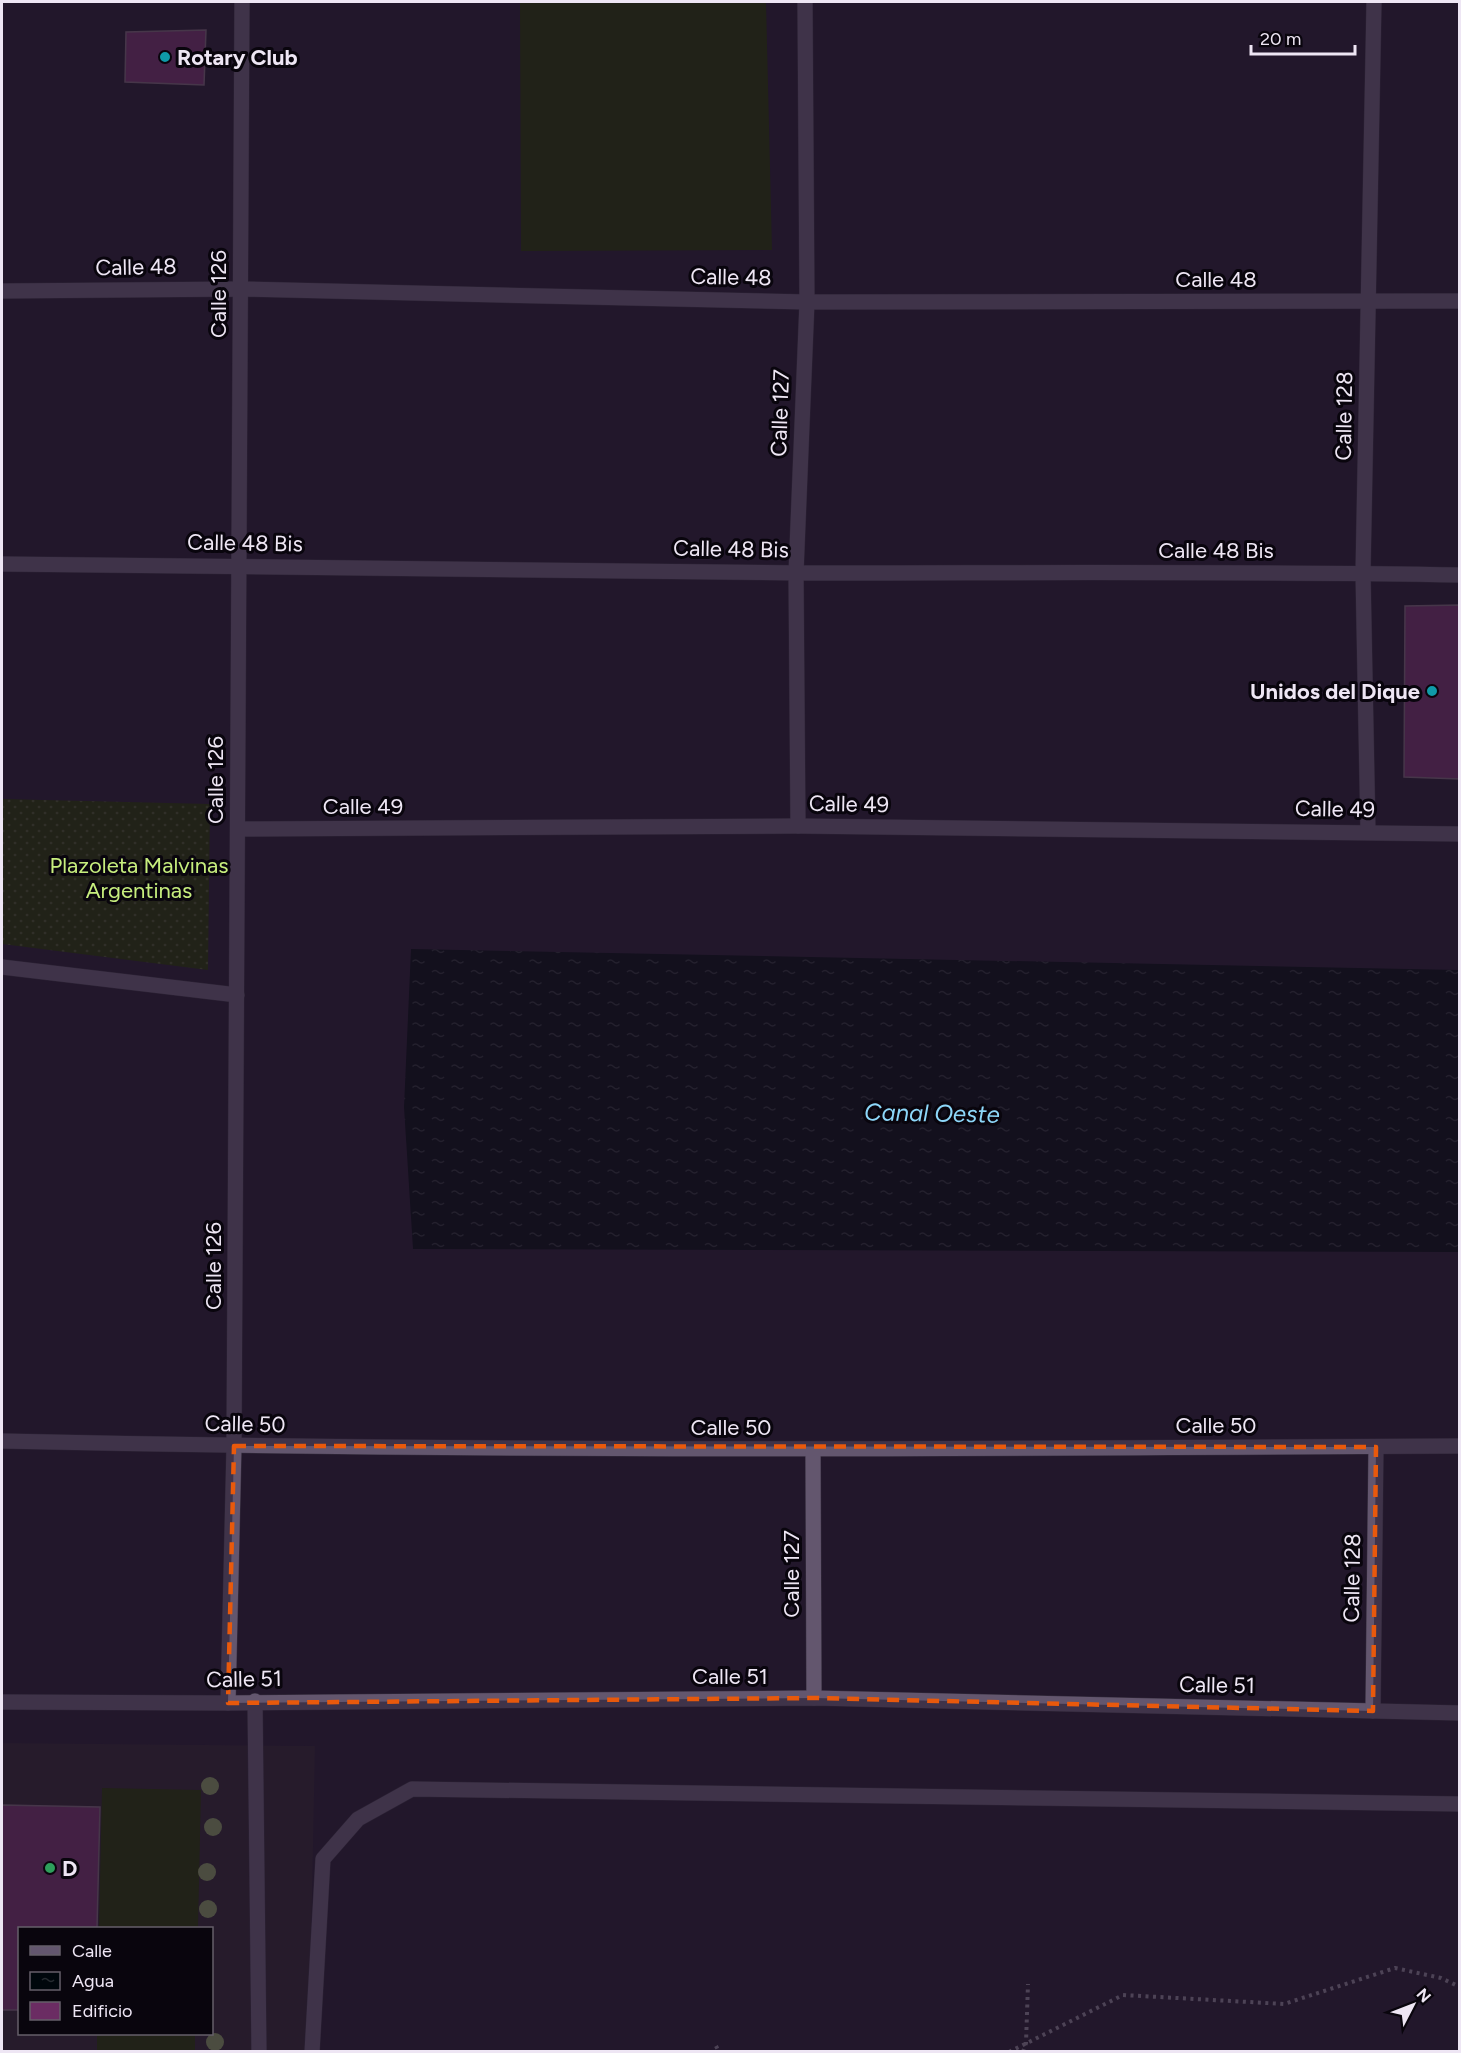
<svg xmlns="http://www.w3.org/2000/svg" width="1461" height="2053" viewBox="0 0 1461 2053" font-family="Figtree,sans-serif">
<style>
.education{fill:#2a1f2c;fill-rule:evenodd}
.grass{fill:url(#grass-dots)}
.pitch{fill:#212f00}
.water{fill:url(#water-ripples)}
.building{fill:#6b2c63;stroke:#725b6e;stroke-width:1.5}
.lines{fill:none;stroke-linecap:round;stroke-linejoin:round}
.lane-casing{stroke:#383040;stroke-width:16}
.street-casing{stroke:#383040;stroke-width:16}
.path{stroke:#817889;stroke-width:4;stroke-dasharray:3 4.5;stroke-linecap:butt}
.lane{stroke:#63566e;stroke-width:15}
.street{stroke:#63566e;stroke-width:15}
.tree{fill:#7d8d59}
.marked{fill:none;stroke:#e8590c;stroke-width:4.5;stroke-dasharray:12 8;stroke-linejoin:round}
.culture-dot{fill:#0f9aa8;stroke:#09050d;stroke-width:2}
.leisure-dot{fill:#2e9e5b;stroke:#09050d;stroke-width:2}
.labels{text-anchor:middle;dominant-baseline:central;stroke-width:6;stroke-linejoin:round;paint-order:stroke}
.poi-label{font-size:22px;font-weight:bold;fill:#eee6f4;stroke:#09050d;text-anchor:start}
.street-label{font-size:22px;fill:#eee6f4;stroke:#09050d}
.park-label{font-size:22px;fill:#c7ee7e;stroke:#09050d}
.water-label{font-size:24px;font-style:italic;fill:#8dd7f9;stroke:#09050d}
</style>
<defs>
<pattern id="grass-dots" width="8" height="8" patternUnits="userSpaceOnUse" patternTransform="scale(1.5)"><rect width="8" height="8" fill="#212f00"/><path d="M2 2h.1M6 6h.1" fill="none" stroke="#424d26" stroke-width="1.8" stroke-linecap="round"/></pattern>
<pattern id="water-ripples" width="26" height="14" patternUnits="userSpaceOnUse" patternTransform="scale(1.5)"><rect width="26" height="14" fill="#00070c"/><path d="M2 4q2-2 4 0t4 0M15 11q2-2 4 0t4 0" fill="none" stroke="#262b30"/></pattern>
</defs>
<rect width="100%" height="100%" fill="#22172b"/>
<!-- education -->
<path class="education" d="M2,1743l313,3 -6,305 -307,1zM20,1928h192v106h-192z"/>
<!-- grass -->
<polygon class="grass" points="2,799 210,804 208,970 2,944"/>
<!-- pitch -->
<g class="pitch">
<polygon points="520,2 766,2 772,250 521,251"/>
<polygon points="102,1788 201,1790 198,1928 99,1927"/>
<rect x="97" y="2034" width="98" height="17"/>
</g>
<!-- water -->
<polygon class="water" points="411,949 1459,970 1459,1252 413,1249 404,1107"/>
<!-- building -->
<g class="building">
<polygon points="206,30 204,85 125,82 126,32"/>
<polygon points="1460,605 1460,779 1404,777 1405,606"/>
<polygon points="2,1805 100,1807 97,1928 20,1928 20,2010 2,2010"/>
</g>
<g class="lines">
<defs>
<g id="lane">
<polyline points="255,1701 259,2052"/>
<polyline points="312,2052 323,1859 358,1819 412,1789 1460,1804"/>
</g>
<g id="street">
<polyline points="2,291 241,289 807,302 1460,301"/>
<path d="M2,564c266,1 532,8 798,9 220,0 440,-2 660,2"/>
<polyline points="798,826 796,573 807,302 805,2"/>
<polyline points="238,829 798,826 1460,834"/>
<polyline points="1368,832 1363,573 1374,2"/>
<polyline points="2,967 237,995"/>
<path d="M2,1441c485,11 971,8 1458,5"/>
<polyline points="813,1450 814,1698"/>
<polyline points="2,1702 228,1703 814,1698 1460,1713"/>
<polyline points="228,1703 234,1446 242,2"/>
<polyline points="1373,1711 1376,1447"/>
</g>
</defs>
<!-- lane casing -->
<use href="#lane" class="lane-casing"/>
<!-- street casing -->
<use href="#street" class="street-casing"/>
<!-- path -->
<g class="path">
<polyline points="716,2046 719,2052"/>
<polyline points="1009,2052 1123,1995 1284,2004 1395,1968 1441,1978 1460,1987"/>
<polyline points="1023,2052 1026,2043 1028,1984"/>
</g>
<!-- lane -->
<use href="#lane" class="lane"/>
<!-- street -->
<use href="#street" class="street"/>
</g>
<!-- trees -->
<g class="tree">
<circle cx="210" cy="1786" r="9"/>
<circle cx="213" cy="1827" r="9"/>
<circle cx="207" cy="1872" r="9"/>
<circle cx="208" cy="1909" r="9"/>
<circle cx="215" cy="2042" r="9"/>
</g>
<!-- marked area -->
<path d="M0 0H1461V2053H0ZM234,1446l1142,1 -3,264 -559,-13 -586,5z" fill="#22172b" fill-opacity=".55" fill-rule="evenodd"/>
<path class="marked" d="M234,1446l1142,1 -3,264 -559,-13 -586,5z"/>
<!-- markers -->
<g class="culture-dot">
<circle cx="165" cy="57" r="6"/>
<circle cx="1432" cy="691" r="6"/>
</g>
<circle class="leisure-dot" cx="50" cy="1868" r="6"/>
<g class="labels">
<!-- poi labels -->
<g class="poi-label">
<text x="177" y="57">Rotary Club</text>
<text x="1420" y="691" text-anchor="end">Unidos del Dique</text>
<text x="62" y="1868">D</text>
</g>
<!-- street labels -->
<g class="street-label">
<text transform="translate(136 267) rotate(-1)">Calle 48</text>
<text transform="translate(731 277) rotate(1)">Calle 48</text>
<text x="1216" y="279">Calle 48</text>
<text transform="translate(218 294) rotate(-90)">Calle 126</text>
<text transform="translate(780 413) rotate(-88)">Calle 127</text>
<text transform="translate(1344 416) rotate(-89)">Calle 128</text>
<text transform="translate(245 543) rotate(1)">Calle 48 Bis</text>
<text transform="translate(731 549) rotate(1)">Calle 48 Bis</text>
<text x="1216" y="550">Calle 48 Bis</text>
<text transform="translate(215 780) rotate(-90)">Calle 126</text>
<text transform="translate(849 804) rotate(1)">Calle 49</text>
<text x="363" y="806">Calle 49</text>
<text transform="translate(1335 809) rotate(1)">Calle 49</text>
<text transform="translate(213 1266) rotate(-90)">Calle 126</text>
<text transform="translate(245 1424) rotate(1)">Calle 50</text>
<text x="1216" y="1425">Calle 50</text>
<text x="731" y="1427">Calle 50</text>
<text transform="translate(791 1574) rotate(-90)">Calle 127</text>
<text transform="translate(1352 1578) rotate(-89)">Calle 128</text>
<text x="730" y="1676">Calle 51</text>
<text transform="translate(244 1679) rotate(-1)">Calle 51</text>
<text transform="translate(1217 1685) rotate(1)">Calle 51</text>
</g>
<!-- park labels -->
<g class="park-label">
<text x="139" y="865">Plazoleta Malvinas<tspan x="139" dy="25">Argentinas</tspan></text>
</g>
<!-- water labels -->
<g class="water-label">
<text transform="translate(932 1113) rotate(1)">Canal Oeste</text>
</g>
</g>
<!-- border -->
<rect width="1461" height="2053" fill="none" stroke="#eee6f4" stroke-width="6"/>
<!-- legend -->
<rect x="18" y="1927" width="195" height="108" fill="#09050d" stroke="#655f69" stroke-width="1.5"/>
<rect x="30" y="1946" width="30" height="9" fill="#63566e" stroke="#655f69" stroke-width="1.5"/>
<text x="72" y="1957" font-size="18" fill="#eee6f4">Calle</text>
<rect x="30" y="1972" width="30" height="18" fill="url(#water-ripples)" stroke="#655f69" stroke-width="1.5"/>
<text x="72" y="1987" font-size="18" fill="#eee6f4">Agua</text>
<rect x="30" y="2002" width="30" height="18" fill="#6b2c63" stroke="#655f69" stroke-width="1.5"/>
<text x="72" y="2017" font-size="18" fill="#eee6f4">Edificio</text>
<!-- north arrow -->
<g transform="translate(1413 2005) rotate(48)" stroke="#09050d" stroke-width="4.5" paint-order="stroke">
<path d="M0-4.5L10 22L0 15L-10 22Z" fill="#eee6f4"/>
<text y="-9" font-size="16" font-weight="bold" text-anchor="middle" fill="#eee6f4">N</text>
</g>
<!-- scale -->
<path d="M1251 45v9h104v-9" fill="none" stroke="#eee6f4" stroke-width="3"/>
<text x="1260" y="45" font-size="18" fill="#eee6f4" stroke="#09050d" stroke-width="4.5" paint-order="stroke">20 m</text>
</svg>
